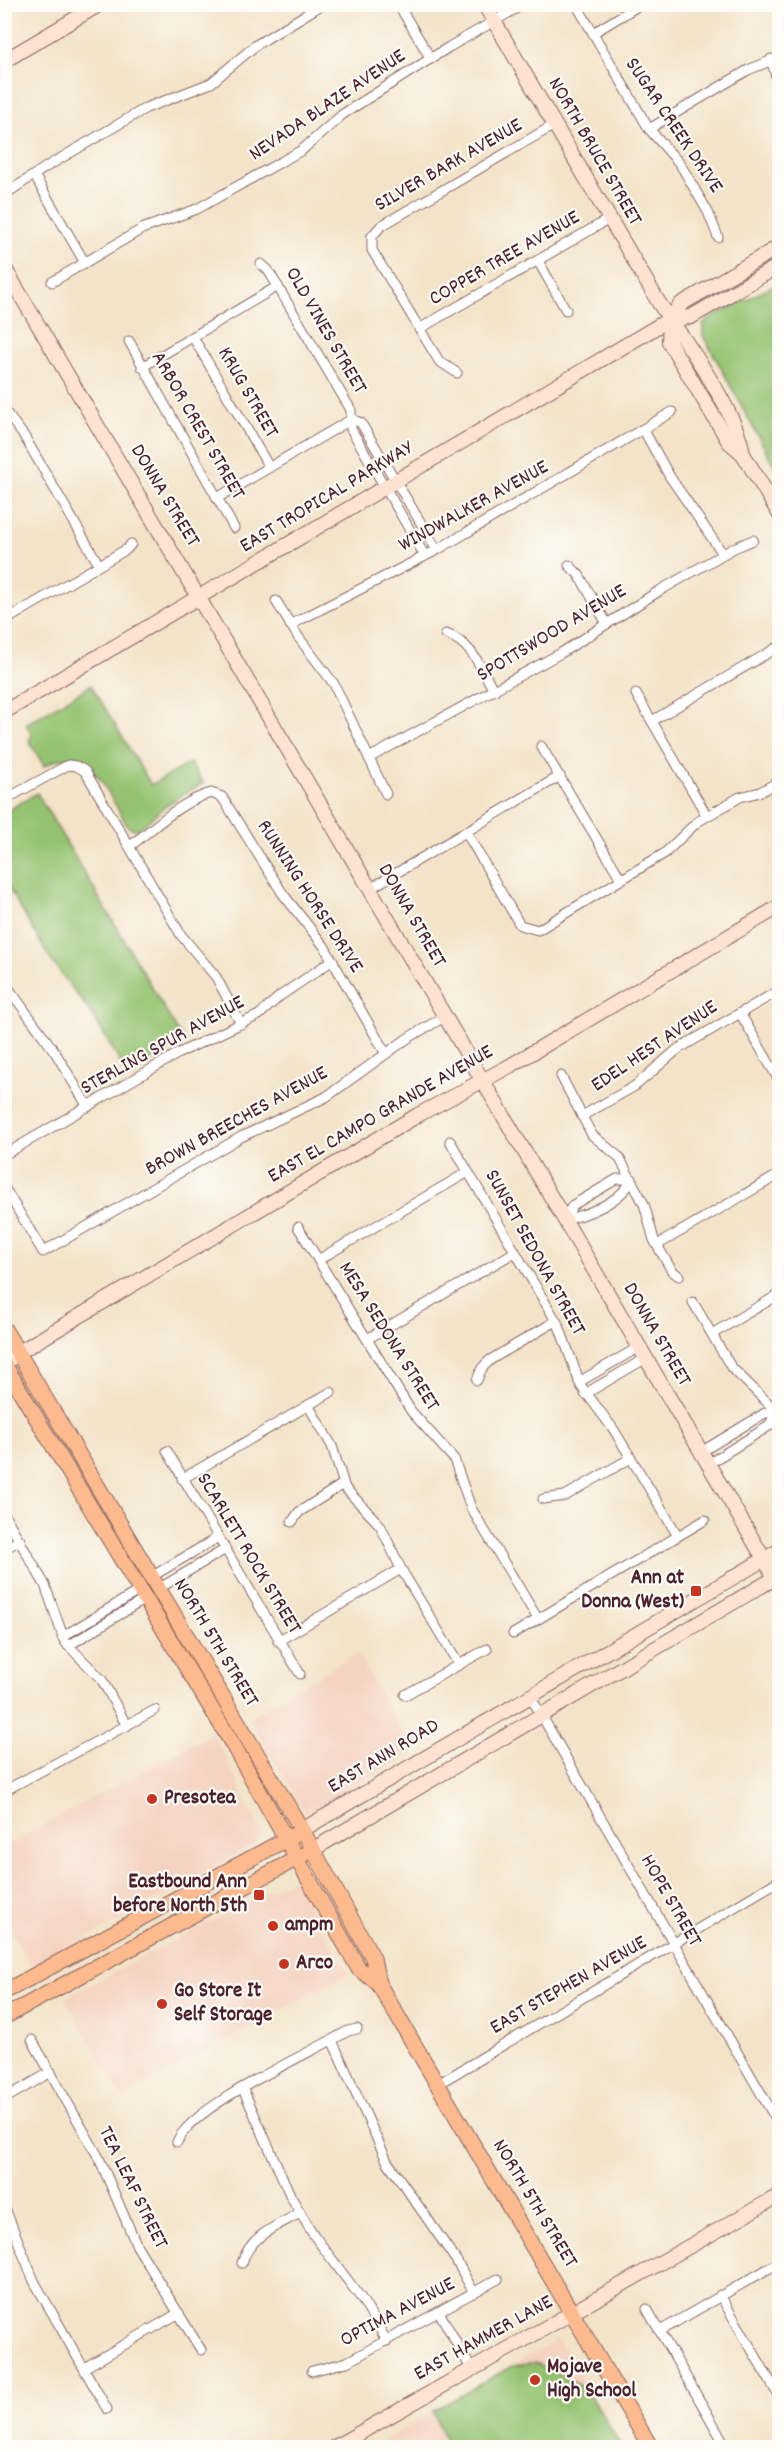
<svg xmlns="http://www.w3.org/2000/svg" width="784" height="2452" viewBox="0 0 784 2452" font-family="Dekko,sans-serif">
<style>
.built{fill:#f5d3c1}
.green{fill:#94c270;stroke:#6f704e;stroke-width:1.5}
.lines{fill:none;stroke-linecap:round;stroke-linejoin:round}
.street-casing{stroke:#856462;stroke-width:11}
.secondary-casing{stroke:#856462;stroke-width:16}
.primary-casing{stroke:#856462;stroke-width:17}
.street{stroke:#fff;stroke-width:9}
.secondary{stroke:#fee3d2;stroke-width:14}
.primary{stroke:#fcba8e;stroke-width:15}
.poi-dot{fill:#c8321e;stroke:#fdfcf7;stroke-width:2}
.labels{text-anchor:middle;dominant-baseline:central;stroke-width:4.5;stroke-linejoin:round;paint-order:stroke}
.street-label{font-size:21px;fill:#4a1f2b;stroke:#fdfcf7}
.poi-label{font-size:21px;font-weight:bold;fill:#4a1f2b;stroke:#fdfcf7;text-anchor:start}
</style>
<rect width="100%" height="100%" fill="#fdfcf7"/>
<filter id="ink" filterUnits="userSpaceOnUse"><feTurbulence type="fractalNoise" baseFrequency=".0167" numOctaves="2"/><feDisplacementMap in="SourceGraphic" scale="12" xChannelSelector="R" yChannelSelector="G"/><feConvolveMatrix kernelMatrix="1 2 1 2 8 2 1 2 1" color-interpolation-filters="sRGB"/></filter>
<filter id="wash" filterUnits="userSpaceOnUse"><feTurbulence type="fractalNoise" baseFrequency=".008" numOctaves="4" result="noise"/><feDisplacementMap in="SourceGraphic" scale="24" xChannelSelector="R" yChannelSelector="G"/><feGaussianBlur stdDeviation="1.35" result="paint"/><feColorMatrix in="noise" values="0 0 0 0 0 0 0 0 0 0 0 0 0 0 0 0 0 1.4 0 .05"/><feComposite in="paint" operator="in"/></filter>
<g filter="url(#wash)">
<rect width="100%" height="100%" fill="#f3e3c8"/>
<!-- built -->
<g class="built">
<polygon points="357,1653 413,1752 306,1814 248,1718"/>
<polygon points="213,1733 262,1833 256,1843 33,1969 5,1920 4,1846"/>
<polygon points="293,1879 349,1973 122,2097 65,1998"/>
<polygon points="558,2339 621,2447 370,2448"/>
</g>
<!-- green -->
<g class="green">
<path d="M779,280v194c-26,-45 -49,-92 -76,-138v-11l7,-7 65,-33z"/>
<path d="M91,685l60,100 39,-22 13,20 -35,21 -30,26 -10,-3c-10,-16 -34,-68 -53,-70 -11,-1 -21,4 -31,9l-15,-25 3,-6 -6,-11z"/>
<polygon points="37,793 183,1040 127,1074 94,1017 51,960 5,882 5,812"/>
<path d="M535,2363c56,21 58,35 86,84h-173l-15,-36 79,-45z"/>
</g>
</g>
<g filter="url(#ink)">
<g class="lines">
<defs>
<g id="street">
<polyline points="398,4 431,59"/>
<polyline points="576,4 649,129 680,164 708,212 718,237"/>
<polyline points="593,33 641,4"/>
<polyline points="771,59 780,90"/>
<polyline points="649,129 748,70 780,57"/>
<polyline points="34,175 85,263"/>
<polyline points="4,195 46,167 146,108 211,83 256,45 323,4"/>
<polyline points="538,261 566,310"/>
<polyline points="261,264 268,270 351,410 351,429 425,556"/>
<polyline points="52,282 142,229 197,209 302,150 343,114 449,47 524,4"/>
<polyline points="419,329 609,219"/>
<polyline points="193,337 269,467"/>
<polyline points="129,341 234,528"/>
<polyline points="142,367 278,286"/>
<polyline points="457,373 439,361 372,250 372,236 381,226 554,125"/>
<polyline points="4,410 24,436 99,565"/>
<polyline points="352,419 361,423 437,550"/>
<polyline points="643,429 670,477 723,554"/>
<polyline points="217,498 352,419"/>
<polyline points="569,565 579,575 607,624"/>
<polyline points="276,601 299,638 334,684 386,794"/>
<polyline points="4,606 11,617"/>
<polyline points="4,621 127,549 131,544"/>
<polyline points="290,625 437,550 672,412"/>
<path d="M446,634c26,9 35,34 48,57"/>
<polyline points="636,694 707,816"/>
<polyline points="652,721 780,646"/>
<polyline points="541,746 621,879"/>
<polyline points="369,758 561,653 659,591 734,548 753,540"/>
<polyline points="4,800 68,765 76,766 85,771 181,935 216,977 241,1024"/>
<polyline points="466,832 520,925 538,930 665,853 697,822 740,797 760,792 780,781"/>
<path d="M130,846c26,-19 49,-44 81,-53l11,4 61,97 41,52 62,108"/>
<polyline points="371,888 560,776"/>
<polyline points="4,982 55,1052 88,1107"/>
<polyline points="740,1013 780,1082"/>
<polyline points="561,1076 592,1135 619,1157 644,1204 654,1240 672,1271 679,1276"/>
<polyline points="582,1116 635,1086 678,1049 780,990"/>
<polyline points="450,1141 559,1326 581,1386 614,1430 678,1536"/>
<polyline points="4,1155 179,1053 259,1015 280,996 333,960"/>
<path d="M617,1179h15c-10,22 -45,37 -68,40l9,-14z"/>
<polyline points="4,1187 43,1252 241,1137 326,1097 408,1038 444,1017"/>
<polyline points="298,1227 411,1411 454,1459 471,1508 538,1619"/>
<polyline points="657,1245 780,1174"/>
<polyline points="318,1260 468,1172"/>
<polyline points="693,1302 731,1367 769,1404 780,1422"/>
<polyline points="712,1334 780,1294"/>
<polyline points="367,1339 515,1252"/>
<polyline points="477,1380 482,1368 490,1360 556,1321"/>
<polyline points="579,1382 639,1347"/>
<polyline points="585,1394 646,1358"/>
<polyline points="308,1405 332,1446 345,1488 380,1525 401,1569 459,1665"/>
<polyline points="167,1451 300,1674"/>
<polyline points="701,1452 765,1413 777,1413"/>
<polyline points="708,1464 769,1426 775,1415"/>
<polyline points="182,1479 331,1392"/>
<polyline points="543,1499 565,1496 631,1458"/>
<polyline points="4,1514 45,1585 65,1642 102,1680 127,1726"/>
<polyline points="292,1522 299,1512 343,1484"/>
<polyline points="4,1549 20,1540"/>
<polyline points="151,1577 217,1538"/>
<polyline points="158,1589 224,1550"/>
<polyline points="513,1634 705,1520"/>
<polyline points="62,1637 140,1590"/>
<polyline points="278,1641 401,1569"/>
<polyline points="68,1646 145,1599"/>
<polyline points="529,1694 780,2126"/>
<polyline points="405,1695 487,1649"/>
<polyline points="4,1791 155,1710"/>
<polyline points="32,2040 99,2158 137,2246 201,2350"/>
<polyline points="332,2040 387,2161 456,2260 474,2293"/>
<polyline points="438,2084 780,1880"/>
<polyline points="243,2089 291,2197 313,2234 361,2298 387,2341"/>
<polyline points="4,2099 51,2072"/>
<path d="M177,2142c15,-37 132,-88 171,-111l9,-2"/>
<polyline points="4,2206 34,2281 107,2409"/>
<path d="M242,2263c8,-28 35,-37 58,-50"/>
<polyline points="720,2295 780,2398"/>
<polyline points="647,2309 727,2448"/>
<polyline points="439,2312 472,2370"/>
<polyline points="660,2331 780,2262"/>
<polyline points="84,2368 179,2313"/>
<polyline points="312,2371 347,2362 498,2279"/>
<polyline points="770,2448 780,2442"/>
</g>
<g id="secondary">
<path d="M484,4l175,299c26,38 78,108 84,151"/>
<polyline points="4,61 100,4"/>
<polyline points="4,267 780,1586"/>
<polyline points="670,319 669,342 729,442 743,454 780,515"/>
<polyline points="670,319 691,317 780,265"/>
<polyline points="4,712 670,319 681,304 780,246"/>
<polyline points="4,1364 19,1352 418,1115 508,1067 780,906"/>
<polyline points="302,1830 780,1550"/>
<polyline points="312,1850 780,1575"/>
<polyline points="333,2448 780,2195"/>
</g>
<g id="primary">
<polyline points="4,1329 302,1830 373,1958 378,1983 651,2448"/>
<polyline points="4,1364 232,1743 359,1969 378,1983"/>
<polyline points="4,1992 294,1835"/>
<polyline points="4,2017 305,1854"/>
</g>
</defs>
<!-- street casing -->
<use href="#street" class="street-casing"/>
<!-- secondary casing -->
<use href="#secondary" class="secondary-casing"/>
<!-- primary casing -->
<use href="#primary" class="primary-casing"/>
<!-- street -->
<use href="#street" class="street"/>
<!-- secondary -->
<use href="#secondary" class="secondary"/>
<!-- primary -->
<use href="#primary" class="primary"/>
</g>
</g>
<!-- markers -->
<g class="poi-dot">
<rect x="690" y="1585" width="12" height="12" rx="3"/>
<circle cx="152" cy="1799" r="6"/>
<rect x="253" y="1889" width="12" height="12" rx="3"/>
<circle cx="273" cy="1926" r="6"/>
<circle cx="284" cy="1964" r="6"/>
<circle cx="162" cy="2004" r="6"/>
<circle cx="535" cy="2380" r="6"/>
</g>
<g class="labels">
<!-- street labels -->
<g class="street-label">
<text transform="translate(328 106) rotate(-34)">NEVADA BLAZE AVENUE</text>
<text transform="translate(673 126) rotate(56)">SUGAR CREEK DRIVE</text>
<text transform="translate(594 152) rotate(60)">NORTH BRUCE STREET</text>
<text transform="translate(449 166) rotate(-30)">SILVER BARK AVENUE</text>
<text transform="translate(505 259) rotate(-30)">COPPER TREE AVENUE</text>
<text transform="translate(325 331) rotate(60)">OLD VINES STREET</text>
<text transform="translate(247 393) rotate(60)">KRUG STREET</text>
<text transform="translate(197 426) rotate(60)">ARBOR CREST STREET</text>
<text transform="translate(164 496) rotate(59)">DONNA STREET</text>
<text transform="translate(327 498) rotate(-31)">EAST TROPICAL PARKWAY</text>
<text transform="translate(474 507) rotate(-29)">WINDWALKER AVENUE</text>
<text transform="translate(552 634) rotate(-31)">SPOTTSWOOD AVENUE</text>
<text transform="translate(309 897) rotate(57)">RUNNING HORSE DRIVE</text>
<text transform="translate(411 916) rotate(60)">DONNA STREET</text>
<text transform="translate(163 1046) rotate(-29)">STERLING SPUR AVENUE</text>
<text transform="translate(655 1047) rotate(-34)">EDEL HEST AVENUE</text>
<text transform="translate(381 1115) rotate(-30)">EAST EL CAMPO GRANDE AVENUE</text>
<text transform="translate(237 1122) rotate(-29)">BROWN BREECHES AVENUE</text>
<text transform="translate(534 1253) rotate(61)">SUNSET SEDONA STREET</text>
<text transform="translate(656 1335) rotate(60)">DONNA STREET</text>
<text transform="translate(388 1337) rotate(58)">MESA SEDONA STREET</text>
<text transform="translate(248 1554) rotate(59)">SCARLETT ROCK STREET</text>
<text transform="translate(215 1643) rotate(59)">NORTH 5TH STREET</text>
<text transform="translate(384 1757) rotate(-31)">EAST ANN ROAD</text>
<text transform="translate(670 1901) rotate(60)">HOPE STREET</text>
<text transform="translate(569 1986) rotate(-30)">EAST STEPHEN AVENUE</text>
<text transform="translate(132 2188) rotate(64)">TEA LEAF STREET</text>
<text transform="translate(534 2204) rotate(59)">NORTH 5TH STREET</text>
<text transform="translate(398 2313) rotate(-28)">OPTIMA AVENUE</text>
<text transform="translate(484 2339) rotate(-29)">EAST HAMMER LANE</text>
</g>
<!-- poi labels -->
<g class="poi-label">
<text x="684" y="1579" text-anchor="end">Ann at<tspan x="684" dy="24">Donna (West)</tspan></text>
<text x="164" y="1799">Presotea</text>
<text x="247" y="1883" text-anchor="end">Eastbound Ann<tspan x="247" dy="24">before North 5th</tspan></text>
<text x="285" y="1926">ampm</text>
<text x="296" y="1964">Arco</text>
<text x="174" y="1992">Go Store It<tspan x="174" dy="24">Self Storage</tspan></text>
<text x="547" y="2368">Mojave<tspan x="547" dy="24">High School</tspan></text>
</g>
</g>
<!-- margin -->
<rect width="784" height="2452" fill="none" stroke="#fdfcf7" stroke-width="24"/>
</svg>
